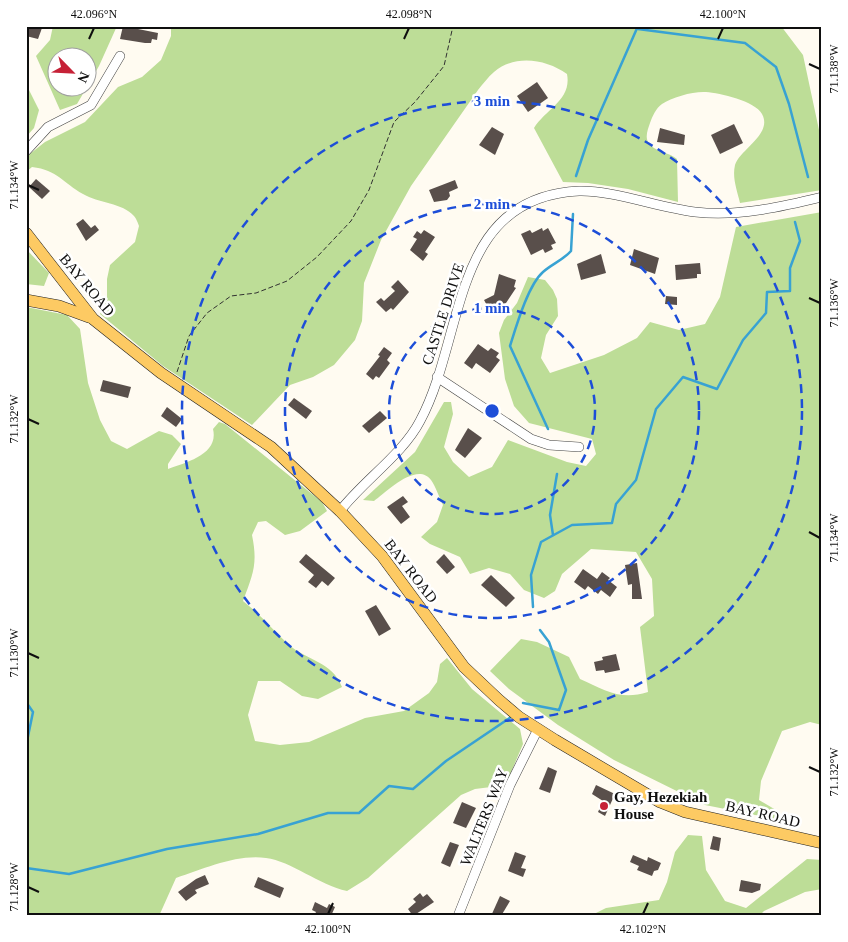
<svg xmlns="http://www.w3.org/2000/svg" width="848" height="942" viewBox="0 0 848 942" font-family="Georgia,serif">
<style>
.forest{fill:#bddd97;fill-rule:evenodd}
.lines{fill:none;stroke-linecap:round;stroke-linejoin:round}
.stream{stroke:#38a2d3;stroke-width:2.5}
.building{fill:#594f4b}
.minor-casing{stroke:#424242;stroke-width:10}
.major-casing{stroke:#202020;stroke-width:12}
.path{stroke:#313131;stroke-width:1;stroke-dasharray:5 2.5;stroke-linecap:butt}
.minor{stroke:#fff;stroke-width:9}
.major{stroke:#fdca63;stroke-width:11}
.ticks{fill:none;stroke:#0f0f0f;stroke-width:2}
.ring{fill:none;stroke:#1d4ed8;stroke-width:2.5;stroke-dasharray:9 6}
.poi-dot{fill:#c62137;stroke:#fff;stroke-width:2}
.labels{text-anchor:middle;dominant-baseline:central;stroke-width:5;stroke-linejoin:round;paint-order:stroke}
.street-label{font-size:15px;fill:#0f0f0f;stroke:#fff}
.poi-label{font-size:15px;font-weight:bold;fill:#0f0f0f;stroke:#fff;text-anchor:start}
.centre{fill:#1d4ed8;stroke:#fff;stroke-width:2.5}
.ring-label{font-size:15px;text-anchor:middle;font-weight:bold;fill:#1d4ed8;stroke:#fff;stroke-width:5;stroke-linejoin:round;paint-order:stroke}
.neatline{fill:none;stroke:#0f0f0f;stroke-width:2}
.ticks-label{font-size:12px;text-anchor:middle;fill:#0f0f0f}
</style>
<rect width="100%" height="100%" fill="#fffbf1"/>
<!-- forest -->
<g class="forest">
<path d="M53,26h64l-18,40 -22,38 -17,6 -24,-54 14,-16zM58,58h30v30h-30z"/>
<path d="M171,26h610l22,29 19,89v46l-82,13c-3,-13 -8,-25 -5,-38 5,-16 38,-31 27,-51 -7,-13 -42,-21 -56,-22 -12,-1 -34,5 -44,12 -6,4 -10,13 -12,19 -2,6 -5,13 -2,19 6,10 21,10 29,17l1,43 -50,-13 -40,-6 -25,-1 -29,-54c12,-19 38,-28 33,-54 -21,-15 -52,-20 -73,-2 -6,5 -11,12 -16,18l-67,96 -30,54 -17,43 -2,38 -7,19 -21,25 -21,12 -23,8 -38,40 -89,-59 -63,-52 7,-16v-19l3,-14 25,-23 4,-16c-1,-3 -3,-8 -5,-10 -11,-13 -36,-13 -51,-22 -20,-11 -25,-24 -51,-27l-6,5v-15l19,-15 40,-20 33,-35 24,-10 19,-17 10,-24z"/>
<polygon points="26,84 39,110 34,128 26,137"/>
<path d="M822,212v513l-12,-3 -28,9 -21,50 -2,19 17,10 5,10 -76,-15 -91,-45 -56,-35 -49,-36 -19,-18 31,-32 16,3 32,15 11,22c25,11 40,22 68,13l-8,-65 14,-11 -2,-37 -16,-27 -45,-3 -29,25 -7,17 -11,7 -20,-8 -14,-16 -21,-6 -19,6 -10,-17 -30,-13 -9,-7 16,-15 6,-17c-4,-8 -7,-18 -12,-25 -14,-19 -45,12 -57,21l-11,-1 52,-48 29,-50h7l2,12 -9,33 9,15 16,15 23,-10 16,-27 59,22 19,4 10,-12 -4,-15 -63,-16 -15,-17 -9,-27 -6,-46 5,-13 13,-17 11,-26 17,3 8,10 4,9 1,17 -12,19 -5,23 9,15 54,-18 33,-17 13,-16 29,8 26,-6 15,-27 16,-70z"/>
<polygon points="26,249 49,273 44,286 26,284"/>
<path d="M26,307l41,8 13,14 8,54 12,37 11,21 16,8 32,-18 13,4 9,9 -13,20v5c19,-7 51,-15 45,-40l6,-7 6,2 97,78 5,9 -27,20 -15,4 -19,-14 -8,1 -6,13c6,29 1,39 -9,66 17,13 30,29 45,43 19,17 44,17 54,43l-24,12 -16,-3 -22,-15h-22l-10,34 7,26 25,4 29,-3 56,-24 39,-7 25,-18 8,-11 3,-18 7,-6 25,31 48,40 3,15 -14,33 -10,9 -24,3 -14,6 -93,83 -21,13c-28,-6 -56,-30 -81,-33 -30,-4 -62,11 -90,20l-17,38h-133z"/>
<polygon points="688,835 702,836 706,870 725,901 746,908 807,859 822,860 822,889 805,892 764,911 759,916 590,916 606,908 659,900 667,882 675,852"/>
</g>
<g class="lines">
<!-- stream -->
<g class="stream">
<polyline points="638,29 745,43 776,67 789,104 808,177"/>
<polyline points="576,176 588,140 638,26"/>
<path d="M548,429l-38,-83c6,-19 18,-61 33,-74 9,-8 20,-12 28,-21l2,-37"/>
<polyline points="553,535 550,515 557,474"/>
<polyline points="533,607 531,575 541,542 572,525 612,523 616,504 636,480 656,409 683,377 717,389 743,340 766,313 767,292 790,291 790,268 800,241 795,222"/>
<polyline points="26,640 26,643"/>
<polyline points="26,702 33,712 26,746"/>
<polyline points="523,703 559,710 566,690 549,642 540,630"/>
<polyline points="26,868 69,874 167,849 258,834 328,813 359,813 389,786 413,789 446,761 511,717"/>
</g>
</g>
<!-- building -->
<g class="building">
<polygon points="26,26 42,28 38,39 26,36"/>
<polygon points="123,26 158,33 157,40 152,39 151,43 145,43 120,39"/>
<polygon points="537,82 548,98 528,112 517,96"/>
<polygon points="734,124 743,143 720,154 711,135"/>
<polygon points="492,127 504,134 495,155 479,145"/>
<polygon points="660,128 685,135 684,145 657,142"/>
<polygon points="36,179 50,191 42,199 29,187"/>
<polygon points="455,180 458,188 449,192 450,196 447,200 434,202 429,190"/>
<polygon points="83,219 91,228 95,225 99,230 86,241 76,224"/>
<polygon points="542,228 543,231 548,228 556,243 551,245 553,249 545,253 543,249 531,255 521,234 530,230 532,233"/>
<polygon points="424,230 435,237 425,252 428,254 423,261 410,250 417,239 413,237 417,231 421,234"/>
<polygon points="634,249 659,258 655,274 630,265"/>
<polygon points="601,254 606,273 581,280 577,264"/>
<polygon points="700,263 701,274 697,274 697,278 676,280 675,265"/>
<polygon points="499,274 516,280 514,287 516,288 506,303 490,311 484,300 494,295"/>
<polygon points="398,280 409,292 393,310 391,308 386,312 376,302 381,298 384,301 395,291 391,287"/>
<polygon points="666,296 677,297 677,305 665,304"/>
<polygon points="478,344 488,351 491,348 499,353 496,357 500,360 490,373 476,363 472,369 464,363"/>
<polygon points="384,347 392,353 387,360 390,363 379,378 376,376 373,380 366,374 380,356 378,355"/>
<polygon points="103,380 131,387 128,398 100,391"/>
<polygon points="294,398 312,411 306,419 288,405"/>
<polygon points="167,407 182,419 176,427 161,416"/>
<polygon points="380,411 387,418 369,433 362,426"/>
<polygon points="468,428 482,438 465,458 455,450"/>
<polygon points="403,496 408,502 402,506 410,517 401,524 387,507"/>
<polygon points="306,554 335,578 328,586 322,581 316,588 308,582 314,575 299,562"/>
<polygon points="444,554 455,567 447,574 436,562"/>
<polygon points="637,563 642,599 632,599 632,584 628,585 625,565"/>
<polygon points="583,569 597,579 602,572 610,578 608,580 617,587 610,597 601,590 598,594 588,586 585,590 574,582"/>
<polygon points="491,575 515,598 506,607 481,585"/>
<polygon points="376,605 391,629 379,636 365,611"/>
<polygon points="616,654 620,670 605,673 604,670 596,671 594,662 603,660 602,657"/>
<polygon points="548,767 557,771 550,793 539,789"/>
<polygon points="596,785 615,794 605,816 598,812 603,801 592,794"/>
<polygon points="462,802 476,808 466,828 453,823"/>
<polygon points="713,836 721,838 719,851 710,849"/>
<polygon points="450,842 459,845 450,867 441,863"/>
<polygon points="515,852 526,856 521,868 526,869 523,877 508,871"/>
<polygon points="633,855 647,861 648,857 661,863 658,870 654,871 652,876 637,870 639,866 630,862"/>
<polygon points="205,875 209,884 195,890 197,893 186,901 178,892 196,879"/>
<polygon points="258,877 284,888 280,898 254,887"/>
<polygon points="741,880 761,884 760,890 752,893 739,891"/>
<polygon points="420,893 423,897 427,894 434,902 413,916 408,909 416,902 413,899"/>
<polygon points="500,896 510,901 501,916 491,916"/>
<polygon points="315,902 327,908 329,904 335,907 331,916 315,914 316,912 312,910"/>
</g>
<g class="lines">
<defs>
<g id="minor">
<polyline points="26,151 48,127 91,105 120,56"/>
<polyline points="437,377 531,439 549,445 579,447"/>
<path d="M340,511c23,-30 63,-57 80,-90 46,-85 30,-224 159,-230 33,-1 81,17 116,21 42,5 86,-5 127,-15"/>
<polyline points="458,916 510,785 538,729"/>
</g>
<g id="major">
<polyline points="26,233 93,319 161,373 271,447 340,511 382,556 464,667 499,700 519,717 555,740 660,802 685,812 822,843"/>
<polyline points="26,300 59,306 89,317"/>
</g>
</defs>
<!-- minor casing -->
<use href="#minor" class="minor-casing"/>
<!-- major casing -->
<use href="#major" class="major-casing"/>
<!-- path -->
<polyline class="path" points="177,372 189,336 207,313 231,296 256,293 287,281 317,257 351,221 369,190 394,122 415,102 444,66 453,26"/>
<!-- minor -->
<use href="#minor" class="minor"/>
<!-- major -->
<use href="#major" class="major"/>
</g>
<!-- ticks -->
<path class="ticks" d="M89,39l5,-11M404,39l5,-11M718,39l5,-11M809,64l11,5M28,185l11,5M809,298l11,5M28,419l11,5M809,532l11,6M28,653l11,5M809,767l11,5M28,887l11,5M328,914l5,-11M643,914l5,-11"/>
<!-- distance rings -->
<g class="ring">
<circle cx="492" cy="411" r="103"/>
<circle cx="492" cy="411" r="207"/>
<circle cx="492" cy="411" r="310"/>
</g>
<!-- markers -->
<circle class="poi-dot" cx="604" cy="806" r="5"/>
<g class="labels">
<!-- street labels -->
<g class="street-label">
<text transform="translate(87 285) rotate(50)">BAY ROAD</text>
<text transform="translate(443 314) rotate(-72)">CASTLE DRIVE</text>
<text transform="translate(411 571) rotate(52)">BAY ROAD</text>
<text transform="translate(763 814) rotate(13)">BAY ROAD</text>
<text transform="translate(484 817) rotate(-68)">WALTERS WAY</text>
</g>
<!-- poi labels -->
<g class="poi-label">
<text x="614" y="797">Gay, Hezekiah<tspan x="614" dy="17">House</tspan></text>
</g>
</g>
<circle cx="492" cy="411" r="8" class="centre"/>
<g class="ring-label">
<text x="492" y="106">3 min</text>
<text x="492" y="209">2 min</text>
<text x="492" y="313">1 min</text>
</g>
<!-- border -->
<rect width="848" height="942" fill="none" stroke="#ffffff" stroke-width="55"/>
<!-- north arrow -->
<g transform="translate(72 72) rotate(114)"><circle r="24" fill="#ffffff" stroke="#9f9f9f"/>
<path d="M0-4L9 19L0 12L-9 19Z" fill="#c62137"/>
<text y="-8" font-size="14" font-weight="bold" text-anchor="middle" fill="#0f0f0f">N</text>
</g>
<rect x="28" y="28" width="792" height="886" class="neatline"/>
<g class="ticks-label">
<text x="94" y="18">42.096°N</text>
<text x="409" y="18">42.098°N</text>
<text x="723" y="18">42.100°N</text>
<text transform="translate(834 69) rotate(-90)" y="4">71.138°W</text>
<text transform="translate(14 185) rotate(-90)" y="4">71.134°W</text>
<text transform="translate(834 303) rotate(-90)" y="4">71.136°W</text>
<text transform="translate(14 419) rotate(-90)" y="4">71.132°W</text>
<text transform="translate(834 538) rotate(-90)" y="4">71.134°W</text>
<text transform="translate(14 653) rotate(-90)" y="4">71.130°W</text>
<text transform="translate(834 772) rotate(-90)" y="4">71.132°W</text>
<text transform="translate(14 887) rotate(-90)" y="4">71.128°W</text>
<text x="328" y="933">42.100°N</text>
<text x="643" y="933">42.102°N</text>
</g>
</svg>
